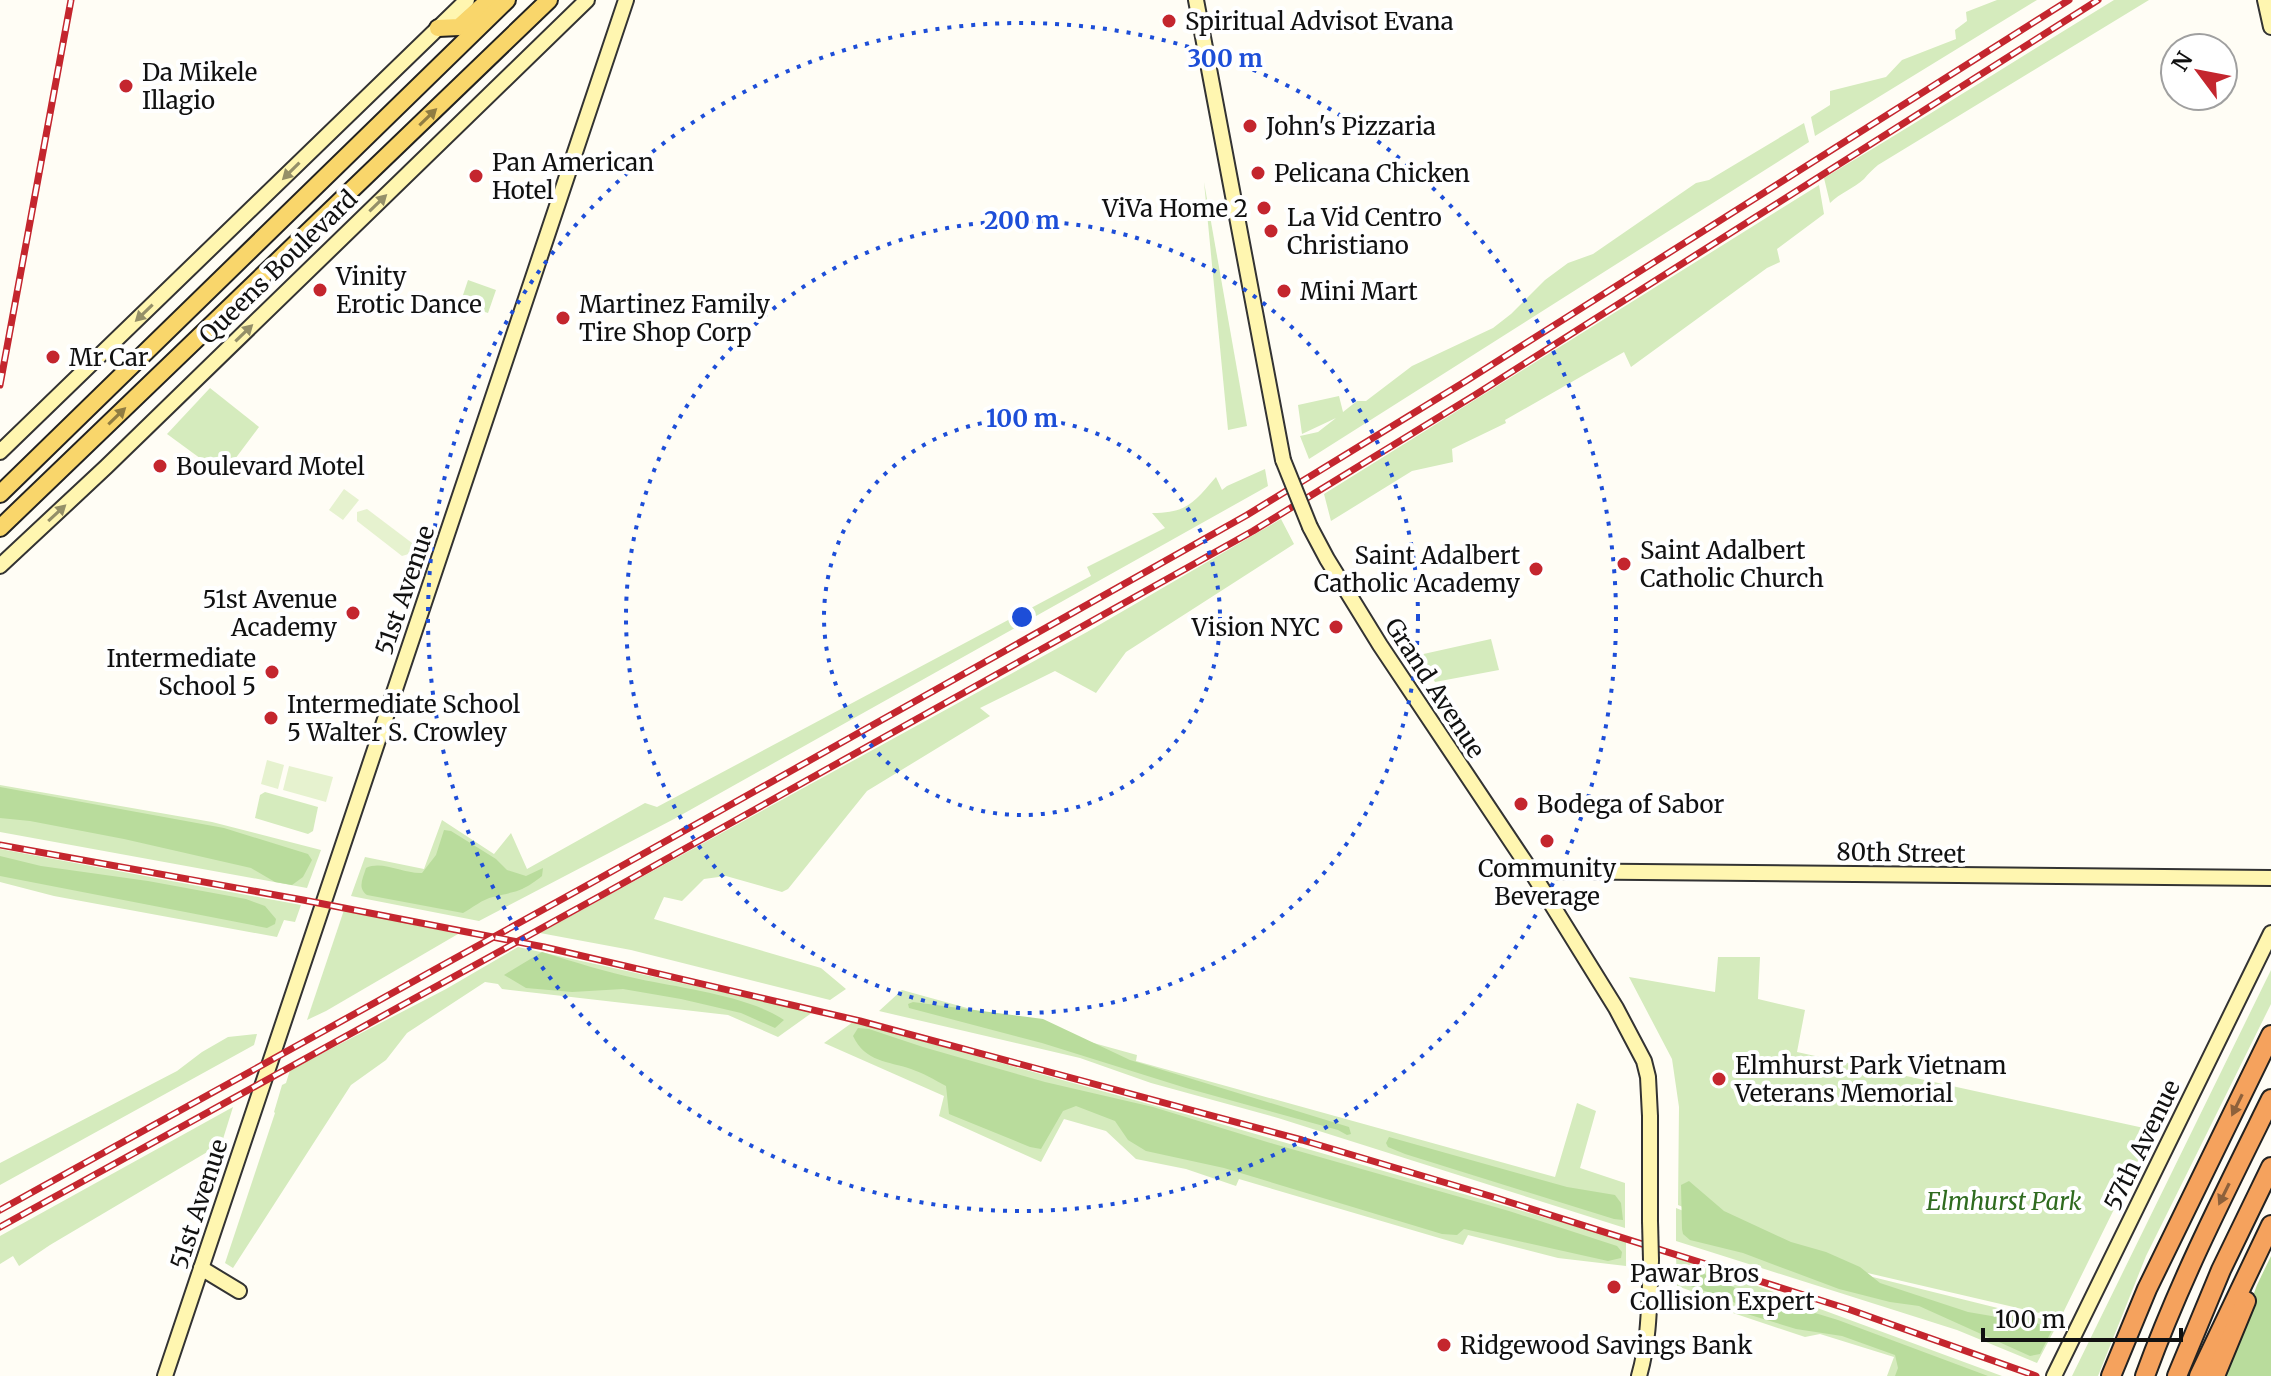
<svg xmlns="http://www.w3.org/2000/svg" width="2271" height="1376" viewBox="0 0 2271 1376" font-family="Merriweather,serif">
<style>
.green{fill:#d5ebbd}
.forest{fill:#b9dc9c}
.pitch{fill:#e6f2cf}
.lines{fill:none;stroke-linecap:round;stroke-linejoin:round}
.secondary-casing{stroke:#333;stroke-width:18}
.primary-casing{stroke:#222;stroke-width:20}
.highway-casing{stroke:#222;stroke-width:22}
.secondary{stroke:#fff6b0;stroke-width:14}
.primary{stroke:#f9d66b;stroke-width:16}
.highway{stroke:#f5a25d;stroke-width:18}
.rail-casing{stroke:#c4262e;stroke-width:7}
.rail{stroke:#fff;stroke-width:4;stroke-dasharray:12;stroke-linecap:butt}
.secondary-bridge-casing{stroke:#333;stroke-width:18;stroke-linecap:butt}
.secondary-bridge{stroke:#fff6b0;stroke-width:14}
.oneway{fill:#917d42}
.oneway2{fill:#948f68}
.oneway3{fill:#8e613b}
.ring{fill:none;stroke:#1d4ed8;stroke-width:4;stroke-dasharray:4 8}
.poi-dot{fill:#c4262e;stroke:#fff;stroke-width:3}
.labels{text-anchor:middle;dominant-baseline:central;stroke-width:8;stroke-linejoin:round;paint-order:stroke}
.poi-label{font-size:24px;fill:#111;stroke:#fff;text-anchor:start}
.street-label{font-size:24px;fill:#111;stroke:#fff}
.park-label{font-size:24px;font-style:italic;fill:#2f6b1f;stroke:#fff}
.centre{fill:#1d4ed8;stroke:#fff;stroke-width:4}
.ring-label{font-size:24px;text-anchor:middle;font-weight:bold;fill:#1d4ed8;stroke:#fff;stroke-width:8;stroke-linejoin:round;paint-order:stroke}
</style>
<rect width="100%" height="100%" fill="#fffdf5"/>
<!-- green -->
<g class="green">
<polygon points="1997,0 2037,0 1815,136 1811,117 1830,105 1830,91 1886,77 1902,60 1956,39 1955,30 1967,21 1966,12"/>
<path d="M2114,0h35l-271,165c-5,4 -10,9 -14,14 -10,9 -24,14 -34,24l-6,-25c98,-58 193,-119 290,-178z"/>
<polygon points="1804,123 1809,142 1309,459 1300,436 1318,432 1336,418 1302,434 1298,405 1339,396 1343,412 1357,401 1366,401 1412,366 1493,328 1511,314 1545,280 1568,263 1593,254 1696,183 1709,180"/>
<polygon points="1204,182 1247,426 1228,430"/>
<polygon points="1819,185 1824,214 1777,249 1780,262 1767,268 1631,367 1624,352 1505,420 1506,423 1452,449 1453,462 1412,471 1331,521 1324,494"/>
<polygon points="468,280 496,290 488,313 460,304"/>
<polygon points="210,388 259,427 223,475 167,434"/>
<path d="M1265,469l3,17 -594,333 -195,102 -128,-25 14,-39 59,12 18,-49 52,34 17,-21 16,36 118,-66 12,4 434,-231 -4,-9 78,-39 -13,-15c36,0 42,-11 64,-36l6,13 5,-4z"/>
<polygon points="1281,519 1294,544 1126,652 1096,693 1055,671 980,708 990,716 867,791 788,889 782,892 726,876 704,879 682,901 664,897 654,919 821,968 846,989 830,1000 631,950 540,933 1087,632"/>
<polygon points="1491,639 1499,670 1435,682 1419,655"/>
<polygon points="0,785 212,822 321,850 307,888 0,832"/>
<polygon points="265,792 318,807 313,831 308,834 255,818 260,795"/>
<polygon points="0,849 301,905 295,922 284,920 277,937 54,896 0,882"/>
<polygon points="344,910 458,934 326,1011 307,1020"/>
<polygon points="518,947 813,1012 778,1037 728,1015 502,989 498,984 485,982 407,1033 386,1060 351,1085 233,1268 225,1263 275,1113 274,1112 282,1085 286,1083 290,1070 446,989"/>
<polygon points="1718,957 1760,957 1758,999 1805,1010 1797,1052 2153,1130 2059,1321 2048,1315 1773,1251 1759,1239 1678,1205 1679,1107 1672,1059 1629,977 1715,992"/>
<polygon points="2271,970 2271,1004 2146,1256 2098,1376 2072,1376"/>
<polygon points="902,990 1137,1055 1136,1061 1555,1177 1577,1103 1596,1111 1580,1168 1625,1183 1625,1228 1278,1118 1151,1083 1080,1058 879,1011"/>
<polygon points="853,1022 1214,1122 1626,1241 1626,1266 1558,1258 1468,1235 1463,1245 1239,1179 1236,1186 1186,1169 1136,1159 1106,1131 1064,1119 1041,1162 939,1116 944,1096 824,1043"/>
<polygon points="257,1034 254,1045 0,1185 0,1163 177,1071 202,1052 228,1037"/>
<polygon points="233,1107 223,1139 214,1148 50,1245 19,1266 13,1256 0,1264 0,1236"/>
<polygon points="1676,1208 1757,1240 1772,1252 2058,1323 2037,1363 1957,1330 1676,1241"/>
<polygon points="1676,1256 2002,1376 1887,1376 1894,1357 1820,1334 1805,1337 1733,1313 1733,1306 1677,1286"/>
</g>
<!-- forest -->
<g class="forest">
<polygon points="0,787 224,828 308,854 312,860 303,877 292,885 275,882 251,868 124,839 30,821 0,818"/>
<path d="M444,830l7,1 45,28 11,11 19,6 17,-8 -1,8c-20,16 -25,15 -49,21 -10,2 -21,11 -30,16l-96,-18c-10,-7 -4,-17 -1,-27 16,-8 38,6 56,5l14,-18z"/>
<polygon points="0,856 41,866 148,881 246,899 265,906 276,919 275,924 267,928 0,876"/>
<path d="M542,952c32,10 64,20 97,27 42,9 110,17 145,41l-9,8 -34,-15 -60,-14 -58,-10 -51,3 -46,-4 -22,-13z"/>
<polygon points="913,1002 1043,1019 1130,1060 1349,1127 1351,1134 1347,1135 1338,1130 1186,1088 1042,1043 909,1008 908,1004"/>
<path d="M858,1028l11,1 54,18 122,35 108,25 121,37 235,67 108,35 5,6 -1,6 -13,3 -144,-32 -7,6 -15,-1 -218,-66 -78,-17 -18,-11 -13,-19 -39,-15 -13,5 -22,38 -11,-2 -81,-33 -3,-28c-11,-6 -23,-13 -35,-17 -23,-8 -46,-7 -58,-33z"/>
<polygon points="1389,1137 1567,1187 1615,1195 1621,1203 1623,1220 1614,1219 1405,1154 1388,1147 1386,1143"/>
<polygon points="1689,1181 1724,1211 1791,1242 1826,1252 1860,1267 1880,1283 1968,1312 2051,1326 2052,1330 2040,1354 2030,1356 1919,1306 1890,1302 1839,1289 1743,1253 1690,1240 1683,1234 1682,1229 1681,1185"/>
<polygon points="2271,1256 2271,1376 2223,1376 2257,1285"/>
<polygon points="1684,1265 1740,1290 1838,1320 1988,1376 1895,1376 1898,1368 1895,1355 1842,1336 1796,1329 1737,1311 1736,1304 1731,1300 1682,1283 1679,1280 1681,1267"/>
</g>
<!-- pitch -->
<g class="pitch">
<polygon points="344,489 359,500 343,520 329,510"/>
<polygon points="367,509 412,543 412,553 402,556 357,521 357,512"/>
<polygon points="267,760 284,765 278,789 261,784"/>
<polygon points="289,766 333,777 326,802 283,790"/>
</g>
<g class="lines">
<defs>
<g id="secondary">
<polyline points="1196,0 1283,460"/>
<polyline points="2265,0 2271,27"/>
<polyline points="0,452 467,0"/>
<polyline points="1310,527 1327,559 1380,645 1531,871 1616,1008 1644,1061 1648,1077 1650,1116 1650,1221"/>
<polyline points="0,566 106,467 587,0"/>
<polyline points="1531,871 2271,878"/>
<polyline points="201,1268 239,1291"/>
<polyline points="165,1376 626,0"/>
<path d="M1639,1376c11,-38 10,-76 12,-116"/>
<polyline points="2054,1376 2271,933"/>
</g>
<g id="primary">
<polyline points="438,28 459,27 489,0"/>
<polyline points="0,494 507,0"/>
<polyline points="0,528 549,0"/>
</g>
<g id="highway">
<polyline points="2111,1376 2147,1289 2271,1035"/>
<path d="M2145,1376c35,-96 81,-186 126,-277"/>
<polyline points="2177,1376 2221,1270 2271,1167"/>
<polyline points="2199,1376 2271,1225"/>
<polyline points="2215,1376 2246,1301"/>
</g>
</defs>
<!-- secondary casing -->
<use href="#secondary" class="secondary-casing"/>
<!-- primary casing -->
<use href="#primary" class="primary-casing"/>
<!-- highway casing -->
<use href="#highway" class="highway-casing"/>
<!-- secondary -->
<use href="#secondary" class="secondary"/>
<!-- primary -->
<use href="#primary" class="primary"/>
<!-- highway -->
<use href="#highway" class="highway"/>
<defs>
<g id="rail">
<polyline points="0,385 71,0"/>
<polyline points="0,845 303,900 544,947 860,1021 1302,1140 1490,1196 1848,1309 2036,1376"/>
<polyline points="0,1210 593,882 1247,515 1466,381 2069,0"/>
<polyline points="0,1227 602,895 1253,531 1475,395 2098,0"/>
</g>
</defs>
<!-- rail casing -->
<use href="#rail" class="rail-casing"/>
<!-- rail -->
<use href="#rail" class="rail"/>
<defs>
<g id="secondary-bridge">
<polyline points="1283,460 1310,527"/>
<polyline points="1650,1221 1651,1260"/>
</g>
</defs>
<!-- secondary-bridge casing -->
<use href="#secondary-bridge" class="secondary-bridge-casing"/>
<!-- secondary-bridge -->
<use href="#secondary-bridge" class="secondary-bridge"/>
</g>
<!-- one-way arrows -->
<defs><path id="oneway-solid" d="M-6-.8H1V-3.2L6.5 0L1 3.2V.8H-6Z" transform="scale(2)"/></defs>
<g class="oneway">
<use href="#oneway-solid" transform="translate(428 117) rotate(-44)"/>
<use href="#oneway-solid" transform="translate(117 416) rotate(-44)"/>
</g>
<g class="oneway2">
<use href="#oneway-solid" transform="translate(291 171) rotate(135)"/>
<use href="#oneway-solid" transform="translate(378 203) rotate(-44)"/>
<use href="#oneway-solid" transform="translate(144 313) rotate(136)"/>
<use href="#oneway-solid" transform="translate(244 333) rotate(-44)"/>
<use href="#oneway-solid" transform="translate(57 513) rotate(-43)"/>
</g>
<g class="oneway3">
<use href="#oneway-solid" transform="translate(2237 1105) rotate(116)"/>
<use href="#oneway-solid" transform="translate(2224 1194) rotate(116)"/>
</g>
<!-- distance rings -->
<g class="ring">
<circle cx="1022" cy="617" r="198"/>
<circle cx="1022" cy="617" r="396"/>
<circle cx="1022" cy="617" r="594"/>
</g>
<!-- markers -->
<g class="poi-dot">
<circle cx="1169" cy="21" r="8"/>
<circle cx="126" cy="86" r="8"/>
<circle cx="1250" cy="126" r="8"/>
<circle cx="1258" cy="173" r="8"/>
<circle cx="476" cy="176" r="8"/>
<circle cx="1264" cy="208" r="8"/>
<circle cx="1271" cy="231" r="8"/>
<circle cx="320" cy="290" r="8"/>
<circle cx="1284" cy="291" r="8"/>
<circle cx="563" cy="318" r="8"/>
<circle cx="53" cy="357" r="8"/>
<circle cx="160" cy="466" r="8"/>
<circle cx="1624" cy="564" r="8"/>
<circle cx="1536" cy="569" r="8"/>
<circle cx="353" cy="613" r="8"/>
<circle cx="1336" cy="627" r="8"/>
<circle cx="272" cy="672" r="8"/>
<circle cx="271" cy="718" r="8"/>
<circle cx="1521" cy="804" r="8"/>
<circle cx="1547" cy="841" r="8"/>
<circle cx="1719" cy="1079" r="8"/>
<circle cx="1614" cy="1287" r="8"/>
<circle cx="1444" cy="1345" r="8"/>
</g>
<g class="labels">
<!-- poi labels -->
<g class="poi-label">
<text x="1185" y="21">Spiritual Advisot Evana</text>
<text x="142" y="72">Da Mikele<tspan x="142" dy="28">Illagio</tspan></text>
<text x="1266" y="126">John's Pizzaria</text>
<text x="492" y="162">Pan American<tspan x="492" dy="28">Hotel</tspan></text>
<text x="1274" y="173">Pelicana Chicken</text>
<text x="1248" y="208" text-anchor="end">ViVa Home 2</text>
<text x="1287" y="217">La Vid Centro<tspan x="1287" dy="28">Christiano</tspan></text>
<text x="336" y="276">Vinity<tspan x="336" dy="28">Erotic Dance</tspan></text>
<text x="1300" y="291">Mini Mart</text>
<text x="579" y="304">Martinez Family<tspan x="579" dy="28">Tire Shop Corp</tspan></text>
<text x="69" y="357">Mr Car</text>
<text x="176" y="466">Boulevard Motel</text>
<text x="1640" y="550">Saint Adalbert<tspan x="1640" dy="28">Catholic Church</tspan></text>
<text x="1520" y="555" text-anchor="end">Saint Adalbert<tspan x="1520" dy="28">Catholic Academy</tspan></text>
<text x="337" y="599" text-anchor="end">51st Avenue<tspan x="337" dy="28">Academy</tspan></text>
<text x="1320" y="627" text-anchor="end">Vision NYC</text>
<text x="256" y="658" text-anchor="end">Intermediate<tspan x="256" dy="28">School 5</tspan></text>
<text x="287" y="704">Intermediate School<tspan x="287" dy="28">5 Walter S. Crowley</tspan></text>
<text x="1537" y="804">Bodega of Sabor</text>
<text x="1547" y="868" text-anchor="middle">Community<tspan x="1547" dy="28">Beverage</tspan></text>
<text x="1735" y="1065">Elmhurst Park Vietnam<tspan x="1735" dy="28">Veterans Memorial</tspan></text>
<text x="1630" y="1273">Pawar Bros<tspan x="1630" dy="28">Collision Expert</tspan></text>
<text x="1460" y="1345">Ridgewood Savings Bank</text>
</g>
<!-- street labels -->
<g class="street-label">
<text transform="translate(278 267) rotate(-44)">Queens Boulevard</text>
<text transform="translate(405 590) rotate(-71)">51st Avenue</text>
<text transform="translate(1435 688) rotate(57)">Grand Avenue</text>
<text transform="translate(1901 853) rotate(1)">80th Street</text>
<text transform="translate(2142 1145) rotate(-64)">57th Avenue</text>
<text transform="translate(199 1204) rotate(-72)">51st Avenue</text>
</g>
<!-- park labels -->
<g class="park-label">
<text x="2004" y="1201">Elmhurst Park</text>
</g>
</g>
<circle cx="1022" cy="617" r="12" class="centre"/>
<g class="ring-label">
<text x="1225" y="67">300 m</text>
<text x="1022" y="229">200 m</text>
<text x="1022" y="427">100 m</text>
</g>
<!-- north arrow -->
<g transform="translate(2199 72) rotate(302)"><circle r="38" fill="#ffffff" stroke="#a0a0a0" stroke-width="2"/>
<path d="M0-6L14 30L0 20L-14 30Z" fill="#c4262e"/>
<text y="-12" font-size="22" font-weight="bold" text-anchor="middle" fill="#111111">N</text>
</g>
<!-- scale -->
<path d="M1983 1328v12h198v-12" fill="none" stroke="#111111" stroke-width="4"/>
<text x="1995" y="1328" font-size="24" fill="#111111" stroke="#ffffff" stroke-width="6" paint-order="stroke">100 m</text>
</svg>
